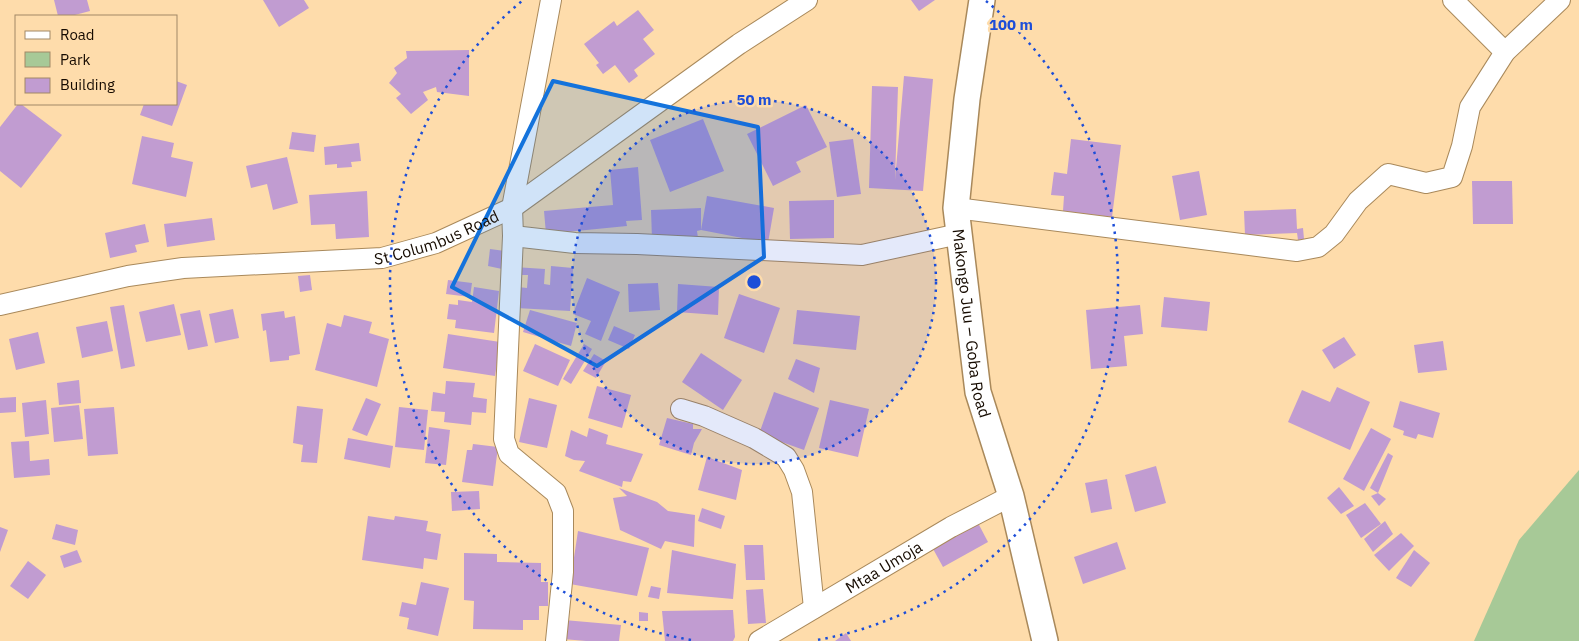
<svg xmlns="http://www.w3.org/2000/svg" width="1579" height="641" viewBox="0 0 1579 641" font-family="'IBM Plex Sans',sans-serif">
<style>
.green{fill:#a7c997}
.building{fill:#c19cd1}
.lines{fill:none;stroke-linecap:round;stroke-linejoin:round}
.minor-casing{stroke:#a9895b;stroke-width:22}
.tertiary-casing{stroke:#a9895b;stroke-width:28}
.minor{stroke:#fff;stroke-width:20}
.tertiary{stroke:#fff;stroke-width:25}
.marked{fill:#1473dc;fill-opacity:0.2;stroke:#1473dc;stroke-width:4;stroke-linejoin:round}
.ring{fill:none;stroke:#1d4ed8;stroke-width:2.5;stroke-dasharray:2.5 5}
.labels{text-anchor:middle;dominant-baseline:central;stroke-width:5;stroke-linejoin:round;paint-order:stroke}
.street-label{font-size:16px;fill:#160b00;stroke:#fedcab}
.centre{fill:#1d4ed8;stroke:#fedcab;stroke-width:2.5}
.ring-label{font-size:15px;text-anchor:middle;font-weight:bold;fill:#1d4ed8;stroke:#fedcab;stroke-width:5;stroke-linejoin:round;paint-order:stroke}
</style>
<rect width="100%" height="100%" fill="#fedcab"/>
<!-- green -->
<polygon class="green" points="1579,470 1579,641 1474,641 1519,540"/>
<!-- building -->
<g class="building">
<polygon points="54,0 87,0 90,11 71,16 58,16"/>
<polygon points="263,0 304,0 309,8 279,27"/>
<polygon points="911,0 935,0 919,11"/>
<polygon points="638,10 654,30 643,39 655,54 634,70 638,76 629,83 615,65 603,74 596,65 599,63 584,44 614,21 617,26"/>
<polygon points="469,50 469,96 437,92 436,87 423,92 428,100 411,114 396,98 401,94 389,83 397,73 394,68 407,58 406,51"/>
<polygon points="904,76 933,79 923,191 869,188 872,86 898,87 895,180"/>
<polygon points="176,81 187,85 172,126 140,115 144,104 176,104"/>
<polygon points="18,104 21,104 62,135 21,188 0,171 0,127"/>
<polygon points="806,105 827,147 796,162 801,172 773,186 747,134"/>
<polygon points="703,119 724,171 670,192 650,140"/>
<polygon points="292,132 316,135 314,152 289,149"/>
<polygon points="142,136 174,143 171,157 193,162 186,197 132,184"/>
<polygon points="853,139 861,194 837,197 829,142"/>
<polygon points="1071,139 1121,145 1112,217 1063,211 1064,196 1051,195 1054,172 1067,174"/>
<polygon points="359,143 361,161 351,162 352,167 337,168 337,164 325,165 324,147"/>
<polygon points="287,157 298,203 273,210 267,184 251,188 246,166"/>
<polygon points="638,167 642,220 626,221 627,226 546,234 544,211 613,205 610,170"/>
<polygon points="1199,171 1207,215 1180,220 1172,176"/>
<polygon points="1472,181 1512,181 1513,224 1473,224"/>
<polygon points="367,191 369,237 336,239 335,224 311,225 309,195"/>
<polygon points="707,196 774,208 768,243 701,230"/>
<polygon points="834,200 834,238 790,239 789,201"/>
<polygon points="701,208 701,230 697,231 698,238 652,239 651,210"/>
<polygon points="1296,209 1297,229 1303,228 1304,239 1298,240 1297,233 1245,235 1244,211"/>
<polygon points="212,218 215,240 167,247 164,224"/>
<polygon points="145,224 149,242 135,245 137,252 110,258 105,233"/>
<polygon points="490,249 505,251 502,269 488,266"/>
<polygon points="551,266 573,268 570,311 516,308 518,287 527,288 528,275 514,275 514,267 545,269 544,284 550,285"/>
<polygon points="310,275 312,290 300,292 298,276"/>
<polygon points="587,278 620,292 601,341 585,334 591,321 573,314"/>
<polygon points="448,280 472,283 470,297 446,294"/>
<polygon points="658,283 660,310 629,312 628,284"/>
<polygon points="678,284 719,287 718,315 677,312"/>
<polygon points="474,287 499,291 494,333 455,328 456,320 447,319 449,304 458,305 458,300 472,302"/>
<polygon points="739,294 780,308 764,353 724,338"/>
<polygon points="1164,297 1210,302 1207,331 1161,327"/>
<polygon points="174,304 181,335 146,342 139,312"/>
<polygon points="124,305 135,366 121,369 110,307"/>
<polygon points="1140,305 1143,334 1124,336 1127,366 1091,369 1086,310"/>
<polygon points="233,309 239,338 215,343 209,314"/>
<polygon points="200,310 208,346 188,350 180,314"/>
<polygon points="530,310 577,323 571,346 523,332"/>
<polygon points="797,310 860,316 856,350 793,344"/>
<polygon points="284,311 285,318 295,316 300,354 289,356 289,360 270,362 266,330 263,331 261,314"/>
<polygon points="344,315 372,322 369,333 389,339 377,387 315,370 327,323 341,327"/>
<polygon points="107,321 113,351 82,358 76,327"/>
<polygon points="614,326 635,335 629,349 608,340"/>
<polygon points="38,332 45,363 16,370 9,339"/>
<polygon points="448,334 500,342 495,376 443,368"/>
<polygon points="1344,337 1356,355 1334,369 1322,350"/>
<polygon points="1443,341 1447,370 1418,373 1414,345"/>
<polygon points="535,344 570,360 558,386 523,371"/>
<polygon points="584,344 592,349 571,384 563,379"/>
<polygon points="701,353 742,380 723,410 682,382"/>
<polygon points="594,354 606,361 596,378 583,371"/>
<polygon points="796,359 820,368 814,393 788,379"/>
<polygon points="79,380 81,403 59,405 57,383"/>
<polygon points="446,381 475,383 473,397 487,399 486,413 472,412 471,425 444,422 445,412 431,411 433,392 445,394"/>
<polygon points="597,386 631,395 622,428 588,418"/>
<polygon points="1337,387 1370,402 1350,450 1288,422 1302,390 1330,402"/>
<polygon points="774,392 819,408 804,450 759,434"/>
<polygon points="16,397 16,412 0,413 0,398"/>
<polygon points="366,398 381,404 367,436 352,430"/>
<polygon points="529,398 557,405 547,448 519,442"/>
<polygon points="46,400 49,434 25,437 22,403"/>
<polygon points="830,400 869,409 858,457 819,448"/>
<polygon points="1400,401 1440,413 1433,438 1418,434 1416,439 1403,435 1404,431 1393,427"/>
<polygon points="79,405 83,439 54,442 51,408"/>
<polygon points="297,406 323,409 317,463 301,462 303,445 293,443"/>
<polygon points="114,407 118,454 88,456 84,409"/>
<polygon points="399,407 428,410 424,450 395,447"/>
<polygon points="667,418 693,424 693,429 702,429 694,443 691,455 659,445"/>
<polygon points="429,427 450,430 446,465 425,463"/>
<polygon points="589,428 608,435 606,444 643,454 631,482 623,481 622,487 579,471 585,461 574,460 565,456 571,430 587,437"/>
<polygon points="1371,428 1391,439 1364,491 1343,479"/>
<polygon points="348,438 393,446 390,468 344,459"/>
<polygon points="29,441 30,461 49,459 50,475 14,478 11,442"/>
<polygon points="473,444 498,447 493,486 462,482 467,450 472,450"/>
<polygon points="1388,453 1393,456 1378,493 1370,488"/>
<polygon points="707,457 742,470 736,500 698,490"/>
<polygon points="1156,466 1166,503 1135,512 1125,475"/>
<polygon points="1107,479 1112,509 1091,513 1085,483"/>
<polygon points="1339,487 1354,506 1341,514 1327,498"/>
<polygon points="619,488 657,502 668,511 695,515 694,547 665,541 661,549 620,530 613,498 627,496"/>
<polygon points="479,491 480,509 452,511 451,492"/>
<polygon points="1378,493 1386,499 1379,506 1371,496"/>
<polygon points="1365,503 1381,524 1361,538 1346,515"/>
<polygon points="702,508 725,516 721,529 698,521"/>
<polygon points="368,516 394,520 395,516 428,521 426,531 441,534 437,560 424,558 423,569 362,560"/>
<polygon points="1385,521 1393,534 1373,552 1364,539"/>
<polygon points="978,523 988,542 943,567 932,547"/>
<polygon points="56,524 78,530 75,545 52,539"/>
<polygon points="0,527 8,530 0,552"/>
<polygon points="578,531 649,548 637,596 570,584"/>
<polygon points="1401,533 1414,546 1389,571 1374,555"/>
<polygon points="1117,542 1126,569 1083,584 1074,557"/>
<polygon points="744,545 763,545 765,580 746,580"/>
<polygon points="77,550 82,562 64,568 60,556"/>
<polygon points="672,550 736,564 733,599 667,593"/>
<polygon points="1414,550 1430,563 1411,587 1396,578"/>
<polygon points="464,553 497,554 497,562 541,563 541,582 548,582 548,606 539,606 539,620 523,620 523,630 473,629 474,601 464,600"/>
<polygon points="28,561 46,575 28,599 10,586"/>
<polygon points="421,582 449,588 438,636 407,629 409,618 399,616 402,602 416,605"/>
<polygon points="651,586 661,588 659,599 648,597"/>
<polygon points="763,589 766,623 748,624 746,590"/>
<polygon points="733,610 735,637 733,641 665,641 662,611"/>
<polygon points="639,612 648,613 648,621 639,621"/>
<polygon points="564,620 621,625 619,641 586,641 563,639"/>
<polygon points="846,633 851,641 835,641"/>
</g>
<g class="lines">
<defs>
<g id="minor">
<polyline points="551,0 512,208 513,236 504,439 509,454 556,493 563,511 563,572 556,641"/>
<polyline points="1453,0 1505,52"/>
<polyline points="956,208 1297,251 1318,247 1334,234 1358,201 1388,174 1426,183 1452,177 1462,146 1470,107 1505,52 1560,0"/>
<polyline points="513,236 575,243 637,244 862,255 959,234"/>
<path id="s1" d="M0,305l128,-29 55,-8 199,-10 54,-15 76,-35 227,-164 68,-44"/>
<polyline points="681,409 704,416 754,438 786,457 794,470 802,492 814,608"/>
<path id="s2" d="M759,641l192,-114 60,-31"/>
</g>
<g id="tertiary">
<path id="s3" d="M982,0l-15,99 -11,109 22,184 33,104 34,145"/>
</g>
</defs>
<!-- minor casing -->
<use href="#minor" class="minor-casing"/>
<!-- tertiary casing -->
<use href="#tertiary" class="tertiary-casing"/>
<!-- minor -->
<use href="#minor" class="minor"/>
<!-- tertiary -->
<use href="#tertiary" class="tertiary"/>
</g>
<!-- marked area -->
<path class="marked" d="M553,81l205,46 6,130 -167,109 -145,-79z"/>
<!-- distance rings -->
<circle cx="754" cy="282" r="182" fill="#1d4ed8" fill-opacity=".12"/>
<g class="ring">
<circle cx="754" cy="282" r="182"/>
<path d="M691 640A364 364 0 0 1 522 1M986 1A364 364 0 0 1 817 640"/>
</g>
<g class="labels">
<!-- street labels -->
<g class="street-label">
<text stroke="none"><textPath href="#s1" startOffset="444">St Columbus Road</textPath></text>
<text stroke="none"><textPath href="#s3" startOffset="326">Makongo Juu – Goba Road</textPath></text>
<text stroke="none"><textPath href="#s2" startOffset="145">Mtaa Umoja</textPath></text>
</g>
</g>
<circle cx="754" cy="282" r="8" class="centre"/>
<g class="ring-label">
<text x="1011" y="30">100 m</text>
<text x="754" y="105">50 m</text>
</g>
<!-- legend -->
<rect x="15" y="15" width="162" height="90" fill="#fedcab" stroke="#a18867"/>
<rect x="25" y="31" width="25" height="8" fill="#ffffff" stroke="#a18867"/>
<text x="60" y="40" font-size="15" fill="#160b00">Road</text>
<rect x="25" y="52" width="25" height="15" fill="#a7c997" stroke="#a18867"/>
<text x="60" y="65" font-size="15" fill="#160b00">Park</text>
<rect x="25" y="78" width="25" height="15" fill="#c19cd1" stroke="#a18867"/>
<text x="60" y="90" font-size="15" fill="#160b00">Building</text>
</svg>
